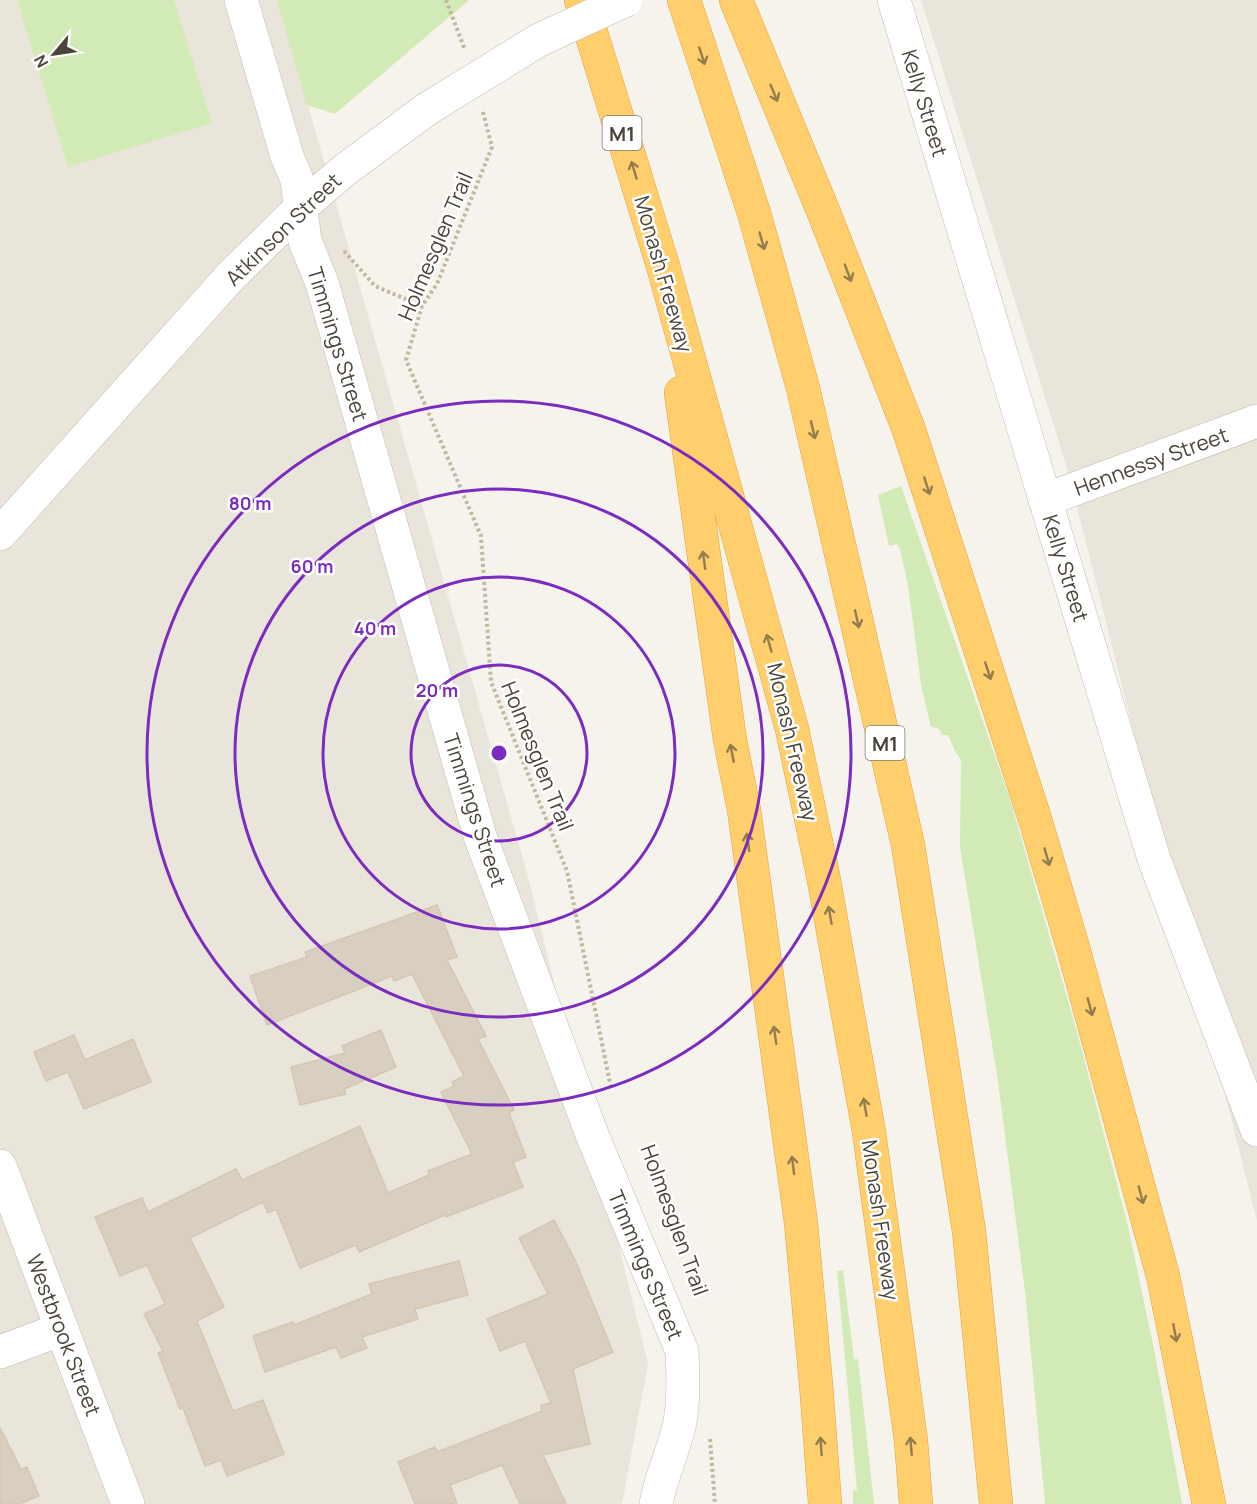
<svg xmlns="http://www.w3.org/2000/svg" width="1257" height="1504" viewBox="0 0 1257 1504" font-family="Manrope,sans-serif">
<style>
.residential{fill:#eae5da}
.green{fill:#d2eab5}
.building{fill:#d8cfc1;stroke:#d3c7b4;stroke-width:1.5}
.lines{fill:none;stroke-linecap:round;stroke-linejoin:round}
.minor-casing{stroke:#c2bbae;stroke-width:34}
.highway-casing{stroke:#e0a43c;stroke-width:34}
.path{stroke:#c4b79f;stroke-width:4;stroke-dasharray:3 3;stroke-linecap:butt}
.minor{stroke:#fff;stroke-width:33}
.highway{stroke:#ffcf6e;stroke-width:33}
.minor-bridge-casing{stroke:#c2bbae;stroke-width:34;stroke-linecap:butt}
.minor-bridge{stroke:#fff;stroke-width:33}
.oneway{stroke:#937c4e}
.ring{fill:none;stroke:#7b2cbf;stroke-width:3}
.labels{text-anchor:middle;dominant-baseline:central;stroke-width:5;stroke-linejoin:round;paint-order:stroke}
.shield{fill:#fff;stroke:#817c74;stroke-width:1.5}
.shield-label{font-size:20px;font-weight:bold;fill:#4b4439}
.street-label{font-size:21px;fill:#4b4439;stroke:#fff}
.centre{fill:#7b2cbf;stroke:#fff;stroke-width:3}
.ring-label{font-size:18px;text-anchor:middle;font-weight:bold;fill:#7b2cbf;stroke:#fff;stroke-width:5;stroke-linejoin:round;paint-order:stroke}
</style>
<rect width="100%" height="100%" fill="#f6f3ec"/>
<!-- residential -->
<g class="residential">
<polygon points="0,0 278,0 529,880 648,1364 622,1504 0,1504"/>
<polygon points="921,0 1257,0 1257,1221 1067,468"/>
</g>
<!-- green -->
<g class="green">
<polygon points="17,0 174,0 212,123 68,167"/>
<polygon points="277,0 468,0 468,1 335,114 307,105"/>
<polygon points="901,486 1010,799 1077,1032 1127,1222 1154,1349 1182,1504 1045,1504 1026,1300 998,1081 960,847 961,760 955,751 948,735 942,735 938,728 931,727 921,685 908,585 900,549 897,544 889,546 878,495"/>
<polygon points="843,1270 854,1359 858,1359 874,1504 853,1504 853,1490 857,1490 837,1271"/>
</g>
<!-- building -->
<g class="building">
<polygon points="437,905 457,957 447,960 486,1036 478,1039 514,1110 509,1113 526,1157 513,1162 523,1187 446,1217 445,1215 359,1252 356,1245 300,1268 276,1209 268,1213 263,1202 190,1238 224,1307 197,1321 233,1411 263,1400 284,1454 227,1476 221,1460 205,1466 183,1408 180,1409 158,1353 163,1351 144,1314 165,1304 147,1265 120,1276 95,1217 142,1198 148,1212 236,1169 242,1180 360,1126 388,1193 429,1175 428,1171 472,1154 441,1092 454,1086 452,1082 464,1076 412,974 394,981 392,976 267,1025 250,976 307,957 305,952"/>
<polygon points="381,1030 396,1067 344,1089 346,1094 300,1105 291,1067 345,1053 342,1046"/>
<polygon points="74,1035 85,1060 133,1039 151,1082 84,1109 68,1072 46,1081 34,1052"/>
<polygon points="554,1220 575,1260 613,1352 573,1369 590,1444 543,1455 566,1504 520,1504 502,1465 450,1485 457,1504 415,1504 398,1462 435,1447 437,1452 542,1411 541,1405 551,1403 525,1341 500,1351 487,1319 548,1294 519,1238"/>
<polygon points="459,1261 468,1295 415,1309 418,1319 362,1337 367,1348 341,1358 336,1347 265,1372 253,1336 293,1322 294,1325 372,1294 369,1284"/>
<polygon points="0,1428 21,1469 27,1467 39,1496 19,1504 0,1504"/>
</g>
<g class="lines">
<defs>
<g id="minor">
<path d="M241,0l46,156 10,24 8,61 17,42 158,553 113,301 89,214c1,24 2,47 -2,71 -6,28 -19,54 -24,82"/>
<polyline points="894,0 1154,859 1257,1130"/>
<polyline points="1045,500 1257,421"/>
<polyline points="0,534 230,277 301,207 346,169 427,109"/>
<polyline points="0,1166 128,1504"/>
<polyline points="0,1352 62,1329"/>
</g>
<g id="highway">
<polyline points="581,0 663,266 792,729 823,875 869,1132 911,1441 916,1504"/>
<polyline points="684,0 754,213 803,388 908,845 969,1231 996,1504"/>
<polyline points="736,0 824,213 909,430 1035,819 1074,951 1163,1276 1209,1504"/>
<polyline points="681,393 730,740 744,810 801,1223 816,1384 825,1504"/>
</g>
</defs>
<!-- minor casing -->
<use href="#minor" class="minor-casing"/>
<!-- highway casing -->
<use href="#highway" class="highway-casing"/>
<!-- path -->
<g class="path">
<polyline points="446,0 465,50"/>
<polyline points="483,112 492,147 437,284 422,306 406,360 481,536 491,682 567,871 611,1088"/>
<polyline points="344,251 375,286 422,306"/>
<polyline points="710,1439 715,1504"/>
</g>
<!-- minor -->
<use href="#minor" class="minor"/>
<!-- highway -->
<use href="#highway" class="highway"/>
<defs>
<polyline id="minor-bridge" points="427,109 539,40 626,0"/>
</defs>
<!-- minor-bridge casing -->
<use href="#minor-bridge" class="minor-bridge-casing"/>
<!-- minor-bridge -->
<use href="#minor-bridge" class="minor-bridge"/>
</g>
<!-- one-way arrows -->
<defs><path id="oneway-shaft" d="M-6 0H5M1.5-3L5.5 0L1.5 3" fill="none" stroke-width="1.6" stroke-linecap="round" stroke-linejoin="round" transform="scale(1.5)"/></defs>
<g class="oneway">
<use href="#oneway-shaft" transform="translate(702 56) rotate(72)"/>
<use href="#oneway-shaft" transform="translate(774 93) rotate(67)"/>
<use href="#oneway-shaft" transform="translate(634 170) rotate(-107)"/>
<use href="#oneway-shaft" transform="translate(762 241) rotate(74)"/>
<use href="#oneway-shaft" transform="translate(848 273) rotate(69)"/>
<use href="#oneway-shaft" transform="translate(813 430) rotate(77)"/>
<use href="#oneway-shaft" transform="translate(927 486) rotate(72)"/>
<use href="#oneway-shaft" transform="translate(704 560) rotate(-98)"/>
<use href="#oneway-shaft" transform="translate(857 619) rotate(77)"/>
<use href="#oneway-shaft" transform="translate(769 643) rotate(-106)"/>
<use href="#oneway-shaft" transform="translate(988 671) rotate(72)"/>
<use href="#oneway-shaft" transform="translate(732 753) rotate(-101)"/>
<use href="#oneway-shaft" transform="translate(748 842) rotate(-98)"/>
<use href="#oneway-shaft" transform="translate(1047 857) rotate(74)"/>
<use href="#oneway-shaft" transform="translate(830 915) rotate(-100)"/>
<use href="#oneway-shaft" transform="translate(1090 1007) rotate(75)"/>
<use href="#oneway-shaft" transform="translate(775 1035) rotate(-98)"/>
<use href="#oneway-shaft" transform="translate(865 1107) rotate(-100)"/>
<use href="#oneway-shaft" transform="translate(793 1165) rotate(-97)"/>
<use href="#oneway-shaft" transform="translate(1141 1195) rotate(75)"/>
<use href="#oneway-shaft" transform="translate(1175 1333) rotate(79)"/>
<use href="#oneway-shaft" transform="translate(821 1446) rotate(-94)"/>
<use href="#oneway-shaft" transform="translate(911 1446) rotate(-95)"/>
</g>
<!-- distance rings -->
<g class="ring">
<circle cx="499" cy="753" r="88"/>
<circle cx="499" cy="753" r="176"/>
<circle cx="499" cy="753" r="264"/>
<circle cx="499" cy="753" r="352"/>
</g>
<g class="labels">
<!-- shield labels -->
<g class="shield">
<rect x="602.5" y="116" width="39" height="34" rx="4.5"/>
<rect x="865.5" y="726" width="39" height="34" rx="4.5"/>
</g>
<g class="shield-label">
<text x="622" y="133">M1</text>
<text x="885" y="743">M1</text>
</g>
<!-- street labels -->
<g class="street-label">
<text transform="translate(925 103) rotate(73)">Kelly Street</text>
<text transform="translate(283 229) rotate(-44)">Atkinson Street</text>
<text transform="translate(435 246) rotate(-67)">Holmesglen Trail</text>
<text transform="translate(664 274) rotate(74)">Monash Freeway</text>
<text transform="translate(338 344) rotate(73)">Timmings Street</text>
<text transform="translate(1151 461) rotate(-20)">Hennessy Street</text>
<text transform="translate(1066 568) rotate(73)">Kelly Street</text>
<text transform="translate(793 742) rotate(77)">Monash Freeway</text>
<text transform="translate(538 756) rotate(68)">Holmesglen Trail</text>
<text transform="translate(475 810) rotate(72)">Timmings Street</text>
<text transform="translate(675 1220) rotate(70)">Holmesglen Trail</text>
<text transform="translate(881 1220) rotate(82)">Monash Freeway</text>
<text transform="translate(646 1265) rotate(67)">Timmings Street</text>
<text transform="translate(64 1335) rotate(69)">Westbrook Street</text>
</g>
</g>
<circle cx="499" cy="753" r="9" class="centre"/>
<g class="ring-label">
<text x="250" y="510">80 m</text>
<text x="312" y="573">60 m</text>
<text x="375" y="635">40 m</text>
<text x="437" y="697">20 m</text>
</g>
<!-- north arrow -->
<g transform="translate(54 54) rotate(241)" stroke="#ffffff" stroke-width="4.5" paint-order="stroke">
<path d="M0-4.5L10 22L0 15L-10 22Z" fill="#4b4439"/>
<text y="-9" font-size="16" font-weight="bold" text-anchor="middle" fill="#4b4439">N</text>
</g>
</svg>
